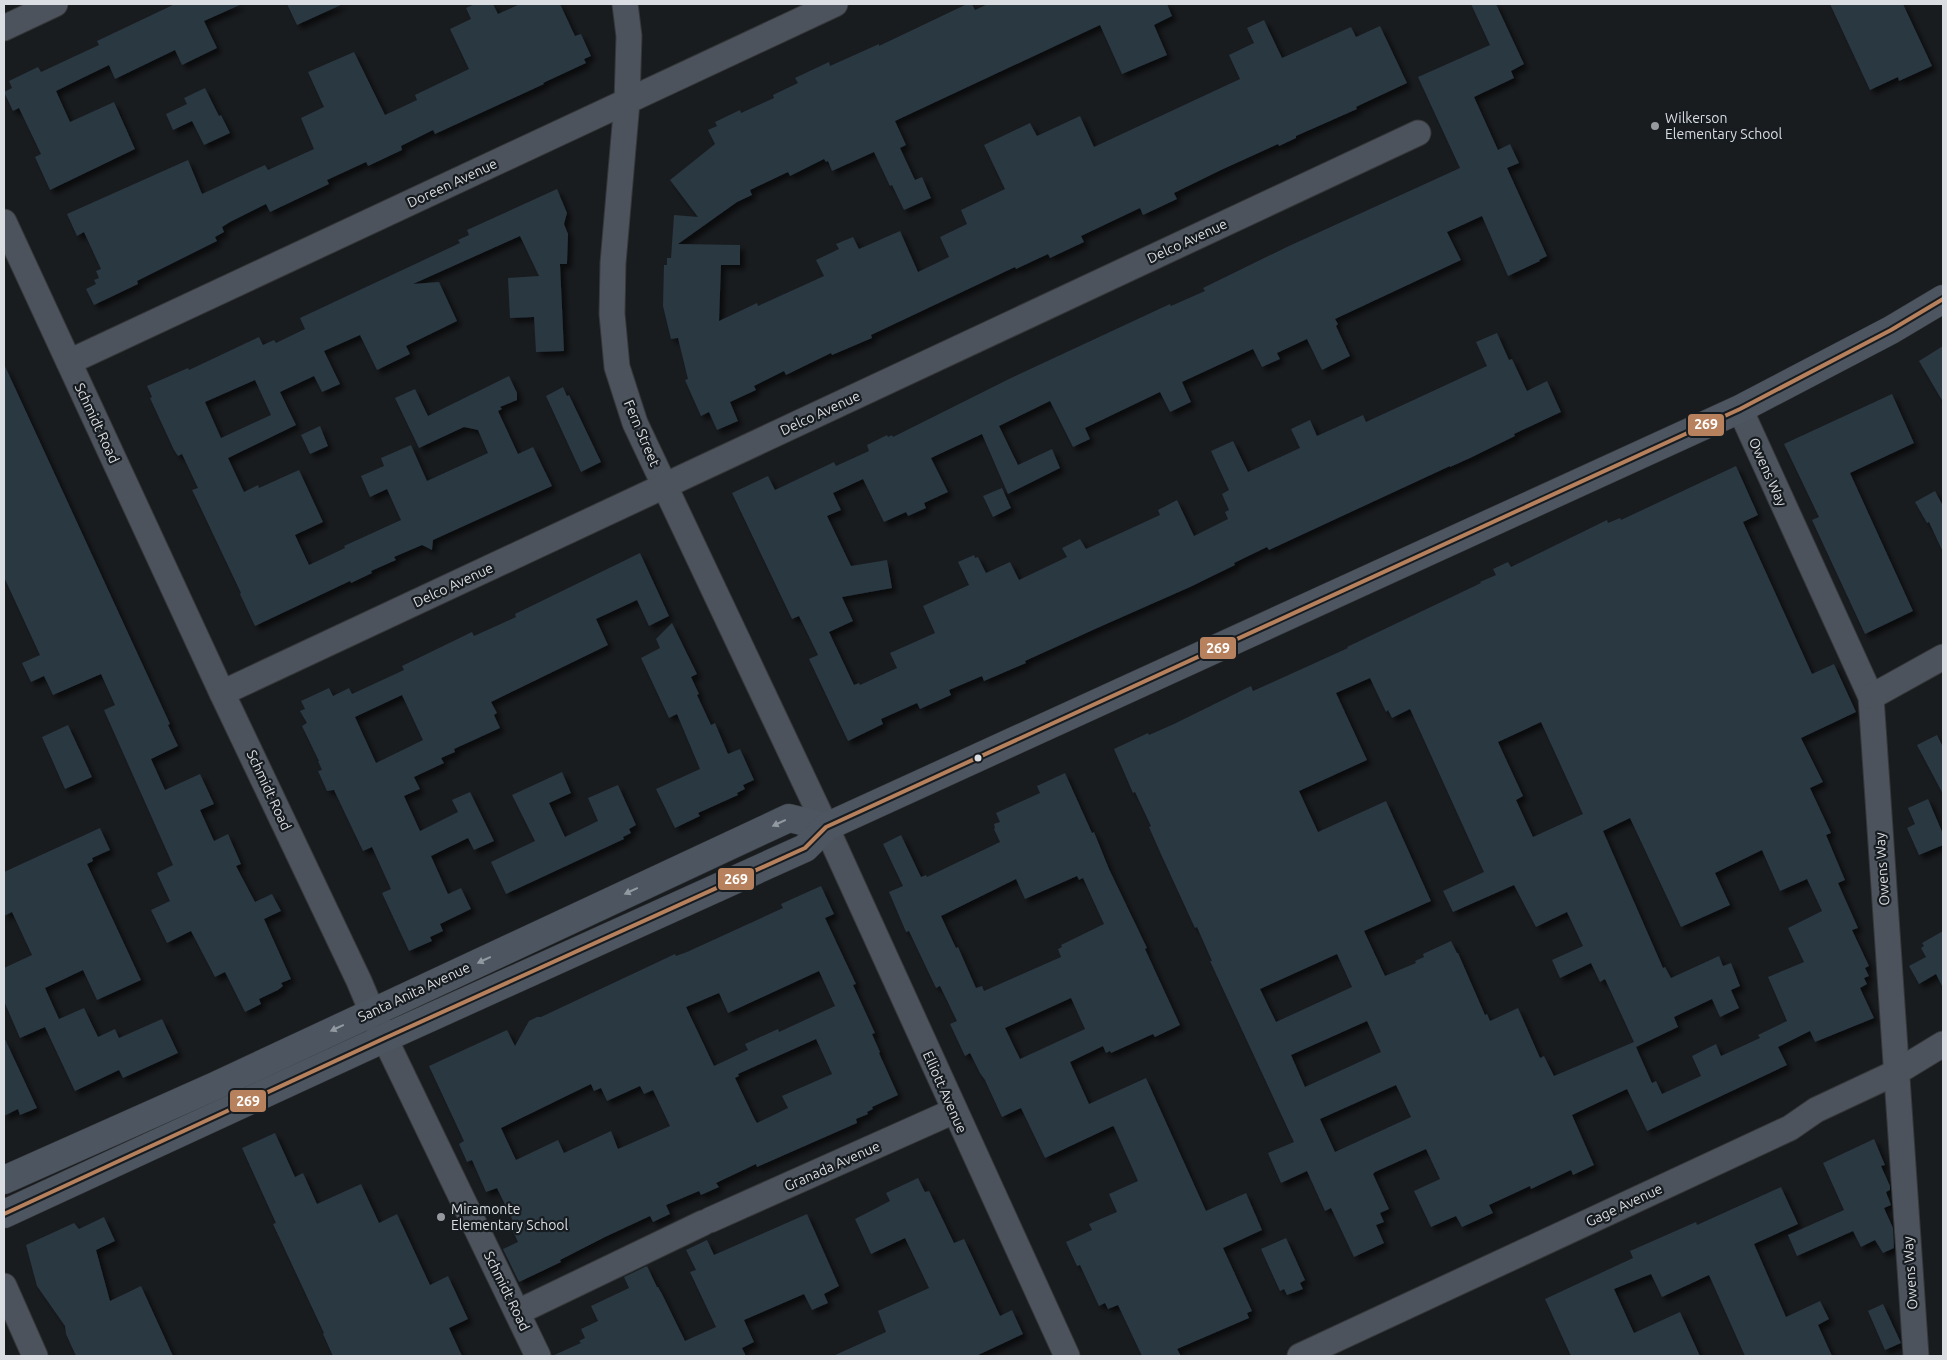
<svg xmlns="http://www.w3.org/2000/svg" width="1947" height="1360" viewBox="0 0 1947 1360" font-family="Ubuntu,sans-serif">
<style>
.building{fill:#2a3742;fill-rule:evenodd;filter:url(#shadow)}
.lines{fill:none;stroke-linecap:round;stroke-linejoin:round}
.minor-casing{stroke:#353739;stroke-width:27}
.major-casing{stroke:#353739;stroke-width:29}
.minor{stroke:#4c535c;stroke-width:25}
.major{stroke:#4c5560;stroke-width:28}
.bus-1-casing{stroke:#171c21;stroke-width:8}
.bus-1{stroke:#b6815c;stroke-width:4}
.oneway{fill:#9399a0}
.poi-dot{fill:#96999d;stroke:#171c21;stroke-width:2}
.bus-dot{fill:#dadde1;stroke:#171c21;stroke-width:2}
.labels{text-anchor:middle;dominant-baseline:central;stroke-width:4.5;stroke-linejoin:round;paint-order:stroke}
.poi-label{font-size:14px;fill:#dadde1;stroke:#171c21;text-anchor:start}
.street-label{font-size:14px;fill:#dadde1;stroke:#171c21}
.line-badge{stroke:#171c21;stroke-width:2}
.badge-label{font-size:14px;text-anchor:middle;font-weight:bold;fill:#fff}
</style>
<defs>
<filter id="shadow"><feDropShadow dx="4.5" dy="4.5" stdDeviation="2.5" flood-color="#0009"/></filter>
</defs>
<rect width="100%" height="100%" fill="#191c1f"/>
<!-- building -->
<g class="building">
<polygon points="175,4 242,4 204,21 217,48 182,65 175,50 115,79 109,65 56,91 70,122 114,102 135,149 50,190 35,157 41,154 19,108 13,111 4,92 12,88 9,81 38,67 41,72 99,45 97,41"/>
<polygon points="287,4 343,4 297,25"/>
<polygon points="475,4 493,4 498,14 520,4 560,4 575,36 581,34 591,56 584,59 586,63 543,83 544,84 435,134 433,130 401,146 402,150 368,166 366,162 327,180 329,184 270,212 266,204 230,222 222,227 224,232 215,237 217,241 137,281 138,284 94,305 86,289 96,284 94,280 99,278 96,271 101,269 84,232 77,236 67,214 188,160 202,194 265,165 268,170 314,149 301,118 324,107 308,72 354,52 385,115 417,100 415,95 469,69 450,29 471,19 466,8"/>
<polygon points="967,4 972,4 975,10 988,4 1167,4 1172,16 1154,25 1167,55 1122,74 1100,25 895,121 906,145 900,148 915,180 922,177 931,198 904,210 892,185 890,186 874,152 832,171 828,161 826,162 824,159 790,176 788,172 750,190 752,195 737,202 678,244 740,245 740,265 721,265 719,321 757,303 758,306 824,276 816,260 839,249 836,244 853,237 859,249 900,231 918,272 949,257 940,237 967,224 961,210 1005,189 984,145 1030,123 1037,136 1080,116 1094,147 1240,79 1229,55 1254,43 1247,28 1264,20 1282,58 1351,27 1356,37 1380,26 1407,83 1360,105 1356,107 1357,109 1296,136 1296,138 1279,146 1278,144 1221,170 1174,193 1177,199 1143,215 1140,208 1081,236 1084,242 1050,258 1048,254 1016,269 1015,267 871,335 872,338 832,355 831,353 786,375 784,371 754,386 756,390 730,402 738,421 717,430 709,412 701,416 685,380 688,379 678,338 671,339 663,306 664,265 667,265 667,258 671,258 674,215 698,217 670,180 715,144 708,130 717,126 715,122 740,110 741,113 774,98 773,95 798,83 795,78 829,62 830,66 879,44 879,46"/>
<polygon points="1471,4 1496,4 1524,64 1511,71 1514,78 1474,97 1498,150 1510,144 1519,163 1507,168 1547,256 1539,260 1540,261 1508,276 1482,216 1447,232 1461,260 1335,319 1338,324 1336,326 1350,356 1322,370 1307,339 1277,353 1280,359 1262,367 1253,349 1182,382 1191,402 1170,412 1160,392 1085,428 1090,439 1073,447 1050,401 999,426 1018,465 1052,449 1060,468 1008,494 982,434 931,458 948,492 924,503 926,508 908,516 906,512 884,522 863,479 833,493 841,510 827,516 851,566 887,560 892,588 842,597 853,621 829,632 854,685 859,683 860,685 897,668 890,653 935,633 923,606 969,585 958,562 974,555 975,558 978,557 986,573 1010,562 1019,580 1067,557 1062,548 1080,539 1086,549 1160,515 1158,510 1177,500 1194,536 1228,519 1225,512 1229,510 1222,494 1229,490 1211,451 1233,441 1248,472 1300,448 1291,429 1310,420 1317,436 1363,415 1366,422 1487,366 1476,342 1497,333 1509,360 1512,359 1527,391 1547,381 1561,412 1514,434 1515,436 1470,458 1450,467 1450,466 1269,550 1267,547 1234,563 1235,565 1190,587 1095,629 1025,661 1026,663 984,681 982,676 949,690 951,695 920,709 917,703 881,719 883,724 848,741 809,659 818,655 799,616 792,619 732,493 768,476 775,490 834,462 836,466 869,451 867,445 887,435 888,437 892,435 893,437 1011,378 1170,304 1171,306 1205,291 1203,288 1289,246 1460,168 1418,77 1490,45"/>
<polygon points="1830,4 1903,4 1932,66 1899,81 1898,77 1870,90"/>
<polygon points="205,88 219,116 221,115 230,133 204,145 192,121 173,130 166,114 187,104 184,98"/>
<path d="M557,189l10,24 -3,11 4,10 -1,30h-7l4,87 -28,1 -2,-35 -24,1 -2,-40 31,-2 -19,-40 -107,48 26,-2 18,39 -51,25 4,8 -33,16 -17,-35 -36,16 16,33 -18,8 -8,-16 -34,16 16,33 -68,33 16,34 14,-7 1,3 40,-18 24,52 -28,13 14,30 36,-17 -1,-2 57,-26 -14,-31 -17,8 -9,-21 23,-10 -3,-8 30,-13 16,36 61,-28 -10,-23 -14,-3 -45,21 -24,-50 20,-9 13,27 81,-40 8,17v7l-17,7 2,2 -4,2 20,43 15,-7 19,39 -119,54 -1,10 -10,-5 -28,12 2,3 -25,11 1,2 -21,10 -1,-2 -95,45 -15,-32 1,-1 -45,-95 -4,-8 6,-2 -16,-34 -4,2 -4,-6 -24,-52 2,-1 -5,-11 41,-18 1,2 70,-33 4,8 11,-5 2,3 29,-14 -5,-11 160,-75 -2,-3 11,-5 -2,-5zM255,380l16,35 -50,23 -16,-36z"/>
<polygon points="1943,346 1943,402 1919,361"/>
<polygon points="4,364 170,724 168,725 178,746 151,759 165,790 200,774 214,804 200,810 214,841 228,834 241,864 236,866 255,902 272,894 281,911 264,919 291,979 281,983 283,986 278,990 259,999 261,1004 245,1012 225,972 215,977 191,931 167,943 151,910 170,901 157,873 173,865 104,710 115,705 101,674 53,695 44,676 31,682 22,663 40,655 4,577"/>
<polygon points="563,387 567,396 569,395 601,462 581,472 546,396"/>
<polygon points="1892,394 1914,443 1850,473 1913,611 1865,634 1812,520 1819,517 1784,444"/>
<polygon points="320,426 328,446 310,454 301,435"/>
<path d="M1736,466l22,49 -15,7 69,152 22,-10 22,48 -55,26 22,44 -13,6 21,45 -5,2 19,45 -7,3 20,45 -6,2 17,36 -4,2 4,8 -5,2 3,6 -7,4 14,30 -59,24 -5,-11 -32,16 9,18 -140,66 -20,-42 -55,26 22,50 -21,10 -2,-5 -40,19 -1,-3 -41,19 4,8 -31,14 -6,-11 -25,11 -17,-36 26,-12 -14,-30 -51,23 -2,2 16,35 -9,4 4,9 -8,3 8,18 -30,14 -23,-49 -6,3 -18,-40 -26,12 -13,-30 26,-11 -84,-181h2l-15,-34 -2,1 -35,-76 -11,-25 2,-1 -16,-34 -2,1 -19,-44 34,-16 1,2 25,-11 77,-38 2,5 95,-43 -1,-1 134,-64 -1,-1 16,-7 -3,-6 15,-7 3,5 96,-47 1,3 12,-5 1,2zM1370,678l16,34 2,-2 4,8 18,-9 74,163 -41,19 10,21 61,-27 22,42 31,-15 16,34 -31,14 8,18 31,-15 9,19 5,-3 29,63 -80,34 -10,-20 -4,2 -22,-50 -28,13 -3,-7 -2,1 -27,-62h-1l-6,-12 -28,13 1,3 -9,4 1,2 -31,13 -21,-45 67,-30 -45,-100 -68,31 -19,-41 68,-31 -31,-67zM1541,722l42,92 -50,23 -17,-37 7,-4 -25,-54zM1630,818l51,109 49,-22 -15,-32 47,-23 18,41 27,-12 15,32 -34,17 16,34 -36,15 19,44 -29,14 2,3 -39,18 -5,-12 -24,12 9,20 -39,18 -6,-13 -4,2 -16,-36 42,-20 -4,-10 38,-18 8,18 19,-9 -8,-18 9,-4 -9,-23 -8,3 -4,-10 -48,22 -6,-11 -2,1 -60,-137zM1337,954l15,33 -76,35 -16,-33zM1367,1021l14,31 -76,35 -14,-32zM1396,1085l15,32 -76,35 -15,-33z"/>
<polygon points="1002,488 1011,508 993,517 983,496"/>
<polygon points="1935,491 1943,506 1943,552 1929,522 1927,523 1915,502"/>
<path d="M640,553l29,63 -20,10 -12,-26 -41,19 12,26 -117,57 6,11 -3,2 6,13 -46,21 1,3 -14,6 3,5 -30,14 6,12 -16,7 16,35 38,-19 -6,-12 18,-8 24,49 -20,9 -6,-12 -37,18 17,38 13,-6 10,21 -31,15 3,7 -13,6 2,4 -23,10 -27,-58 9,-4 -19,-42 -9,4 -29,-61 -7,1 -9,-20 4,-1 -4,-9h1l-17,-35 5,-3 -7,-12 5,-2 -4,-8 28,-13 4,8 16,-8 3,6 52,-24 -2,-4 70,-34 2,4 42,-19 -1,-3zM402,695l21,45 -47,23 -21,-46z"/>
<polygon points="672,623 697,674 691,677 699,694 697,695 711,725 715,723 728,754 740,749 754,780 743,785 745,789 737,793 738,795 698,813 700,816 675,828 656,789 700,769 677,714 669,718 641,658 660,648 656,639"/>
<polygon points="68,725 92,777 65,789 42,737"/>
<polygon points="1937,735 1943,747 1943,794 1917,745"/>
<polygon points="562,772 571,793 549,803 565,837 598,821 588,798 618,785 636,825 629,829 631,833 623,837 624,839 506,894 491,862 535,841 512,795"/>
<path d="M1065,773l27,60 2,-1 15,37 38,79 -2,1 35,76 -25,12 -2,-3 -42,19 -1,-2 -4,2 -3,-7 -33,16 19,42 57,-26 60,133 40,-18 16,37 -39,18 29,63 -5,2 2,5 -72,31 4,7h-39l-24,-51 -10,4 -3,-6 -6,3 -19,-41 -3,1 -11,-24 26,-12 -3,-6 28,-12 -8,-18 29,-13 -24,-54 -1,-1 -68,32 -24,-50 -19,9 -17,-37 -5,-7 -10,-20 -5,3 -15,-32 7,-3 -17,-35 -4,2 -27,-57 -3,1 -17,-40 14,-6 -20,-42 18,-9 20,42 5,-2 1,2 73,-35 -6,-13 1,-1 -1,-4 6,-2 -4,-9 44,-20 -3,-7zM1077,876l2,4 4,-2 21,46 -43,21 1,2 -4,2 3,8 -77,34 -2,-5 -6,2 -18,-41 -2,1 -15,-32 75,-37 9,20zM1071,998l14,31 -65,30 -15,-31z"/>
<polygon points="1928,799 1943,834 1943,845 1919,855 1907,828 1915,824 1908,808"/>
<polygon points="100,828 110,850 92,858 93,861 87,864 141,980 97,1000 83,970 45,988 59,1019 84,1008 98,1037 115,1029 119,1038 162,1019 178,1053 123,1078 119,1070 75,1091 45,1027 20,1038 4,1001 4,968 32,955 12,912 4,916 4,872"/>
<path d="M821,886l13,28 -9,4 31,66 -3,1 22,48 -3,1 8,18 -1,1 19,42 -26,12 1,2 -6,3 1,2 -12,5 1,4 -100,44 -1,-3 -40,19 3,4 -18,8 -2,-4 -33,14 4,9 -17,8 -3,-6 -45,21 -45,23 1,2 -42,20 -16,-33 15,-7 -8,-17 4,-2 -17,-35 -11,4 -14,-32 -5,2 -8,-18 5,-3 -35,-75 78,-36 8,16 14,-25 8,-4h4l134,-63 1,2 11,-4 96,-44 -2,-4zM819,971l16,35 -56,26 -1,-3 -33,15 3,6 -34,16 -28,-59 33,-14 9,20zM816,1039l16,35 -50,22 6,12 -31,15 -2,-3 -20,-42 4,-2 -1,-2zM591,1084l3,7 7,-3 6,13 33,-15 4,8 9,-4 17,36 -52,23 -7,-18 -47,22 -6,-13 -42,20 -15,-32z"/>
<polygon points="1943,931 1943,988 1936,974 1919,984 1909,966 1926,957 1921,948 1924,946 1922,943"/>
<polygon points="4,1037 37,1108 20,1115 18,1109 4,1116"/>
<polygon points="275,1133 295,1177 303,1173 317,1204 361,1184 379,1223 397,1214 430,1285 448,1276 468,1319 449,1328 462,1356 333,1356 323,1334 324,1333 273,1224 276,1223 242,1148"/>
<polygon points="1874,1139 1885,1165 1881,1166 1890,1186 1890,1190 1886,1192 1891,1205 1884,1208 1893,1228 1894,1248 1883,1253 1875,1240 1861,1247 1853,1231 1797,1256 1788,1235 1844,1210 1823,1163"/>
<polygon points="918,1178 925,1192 929,1191 954,1243 964,1239 1000,1316 1012,1310 1023,1334 976,1356 833,1356 886,1332 878,1311 929,1288 905,1238 871,1254 855,1219 890,1201 886,1193"/>
<polygon points="1781,1187 1798,1224 1754,1244 1786,1317 1820,1301 1829,1319 1818,1325 1832,1356 1745,1356 1709,1275 1662,1297 1651,1274 1614,1289 1634,1333 1680,1312 1700,1356 1571,1356 1545,1299 1633,1258 1630,1251 1696,1222 1697,1225"/>
<polygon points="807,1214 839,1286 824,1294 828,1303 812,1310 804,1294 744,1320 754,1342 742,1348 746,1356 552,1356 581,1343 579,1341 585,1338 581,1329 598,1321 591,1306 629,1288 624,1277 647,1266 657,1287 658,1287 662,1294 685,1341 716,1327 690,1272 696,1270 686,1250 707,1240 714,1255"/>
<polygon points="104,1217 115,1241 96,1250 110,1301 141,1286 173,1356 76,1356 66,1334 65,1326 37,1286 26,1245 74,1223 79,1229"/>
<polygon points="1286,1238 1305,1280 1300,1283 1303,1289 1287,1295 1284,1289 1280,1291 1261,1249"/>
<polygon points="1883,1304 1901,1343 1885,1350 1868,1311"/>
</g>
<g class="lines">
<defs>
<g id="minor">
<polyline points="625,4 629,36 627,102 613,263 612,314 617,367 635,423 826,827 1067,1356"/>
<polyline points="4,28 55,4"/>
<polyline points="4,222 222,693 359,981 372,1012 538,1356"/>
<polyline points="69,362 835,4"/>
<polyline points="1740,409 1871,697 1916,1356"/>
<polyline points="222,693 1418,133"/>
<polyline points="1871,697 1943,657"/>
<polyline points="710,1220 954,1111"/>
<polyline points="4,1286 35,1356"/>
<polyline points="518,1312 703,1223"/>
<polyline points="1300,1356 1790,1128 1816,1110 1897,1072 1943,1044"/>
</g>
<g id="major">
<polyline points="4,1180 215,1086 789,818 826,827"/>
<polyline points="4,1214 385,1038 805,848 826,827 1740,409 1891,330 1943,299"/>
</g>
</defs>
<!-- minor casing -->
<use href="#minor" class="minor-casing"/>
<!-- major casing -->
<use href="#major" class="major-casing"/>
<!-- minor -->
<use href="#minor" class="minor"/>
<!-- major -->
<use href="#major" class="major"/>
<defs>
<polyline id="bus-1" points="4,1214 385,1038 805,848 826,827 1740,409 1891,330 1943,299"/>
</defs>
<!-- bus-1 casing -->
<use href="#bus-1" class="bus-1-casing"/>
<!-- bus-1 -->
<use href="#bus-1" class="bus-1"/>
</g>
<!-- one-way arrows -->
<defs><path id="oneway-solid" d="M-6-.8H1V-3.2L6.5 0L1 3.2V.8H-6Z" transform="scale(1.25)"/></defs>
<g class="oneway">
<use href="#oneway-solid" transform="translate(779 823) rotate(155)"/>
<use href="#oneway-solid" transform="translate(631 891) rotate(155)"/>
<use href="#oneway-solid" transform="translate(484 960) rotate(155)"/>
<use href="#oneway-solid" transform="translate(337 1028) rotate(155)"/>
</g>
<!-- markers -->
<g class="poi-dot">
<circle cx="1655" cy="126" r="5"/>
<circle cx="441" cy="1217" r="5"/>
</g>
<circle class="bus-dot" cx="978" cy="758" r="4.5"/>
<g class="labels">
<!-- poi labels -->
<g class="poi-label">
<text x="1665" y="118">Wilkerson<tspan x="1665" dy="16">Elementary School</tspan></text>
<text x="451" y="1209">Miramonte<tspan x="451" dy="16">Elementary School</tspan></text>
</g>
<!-- street labels -->
<g class="street-label">
<text transform="translate(452 183) rotate(-25)">Doreen Avenue</text>
<text transform="translate(1187 241) rotate(-25)">Delco Avenue</text>
<text transform="translate(820 413) rotate(-25)">Delco Avenue</text>
<text transform="translate(97 423) rotate(65)">Schmidt Road</text>
<text transform="translate(642 433) rotate(67)">Fern Street</text>
<text transform="translate(1768 472) rotate(66)">Owens Way</text>
<text transform="translate(453 585) rotate(-25)">Delco Avenue</text>
<text transform="translate(269 790) rotate(65)">Schmidt Road</text>
<text transform="translate(1882 869) rotate(-94)">Owens Way</text>
<text transform="translate(414 992) rotate(-25)">Santa Anita Avenue</text>
<text transform="translate(945 1092) rotate(66)">Elliott Avenue</text>
<text transform="translate(832 1166) rotate(-24)">Granada Avenue</text>
<text transform="translate(1624 1205) rotate(-25)">Gage Avenue</text>
<text transform="translate(1910 1273) rotate(-94)">Owens Way</text>
<text transform="translate(507 1291) rotate(64)">Schmidt Road</text>
</g>
</g>
<g class="line-badge">
<rect x="1687" y="413" width="38" height="24" rx="5" fill="#b6815c"/>
<rect x="1199" y="636" width="38" height="24" rx="5" fill="#b6815c"/>
<rect x="717" y="867" width="38" height="24" rx="5" fill="#b6815c"/>
<rect x="229" y="1089" width="38" height="24" rx="5" fill="#b6815c"/>
</g>
<g class="badge-label">
<text x="1706" y="429">269</text>
<text x="1218" y="653">269</text>
<text x="736" y="884">269</text>
<text x="248" y="1106">269</text>
</g>
<!-- border -->
<rect width="1947" height="1360" fill="none" stroke="#dadde1" stroke-width="10"/>
</svg>
